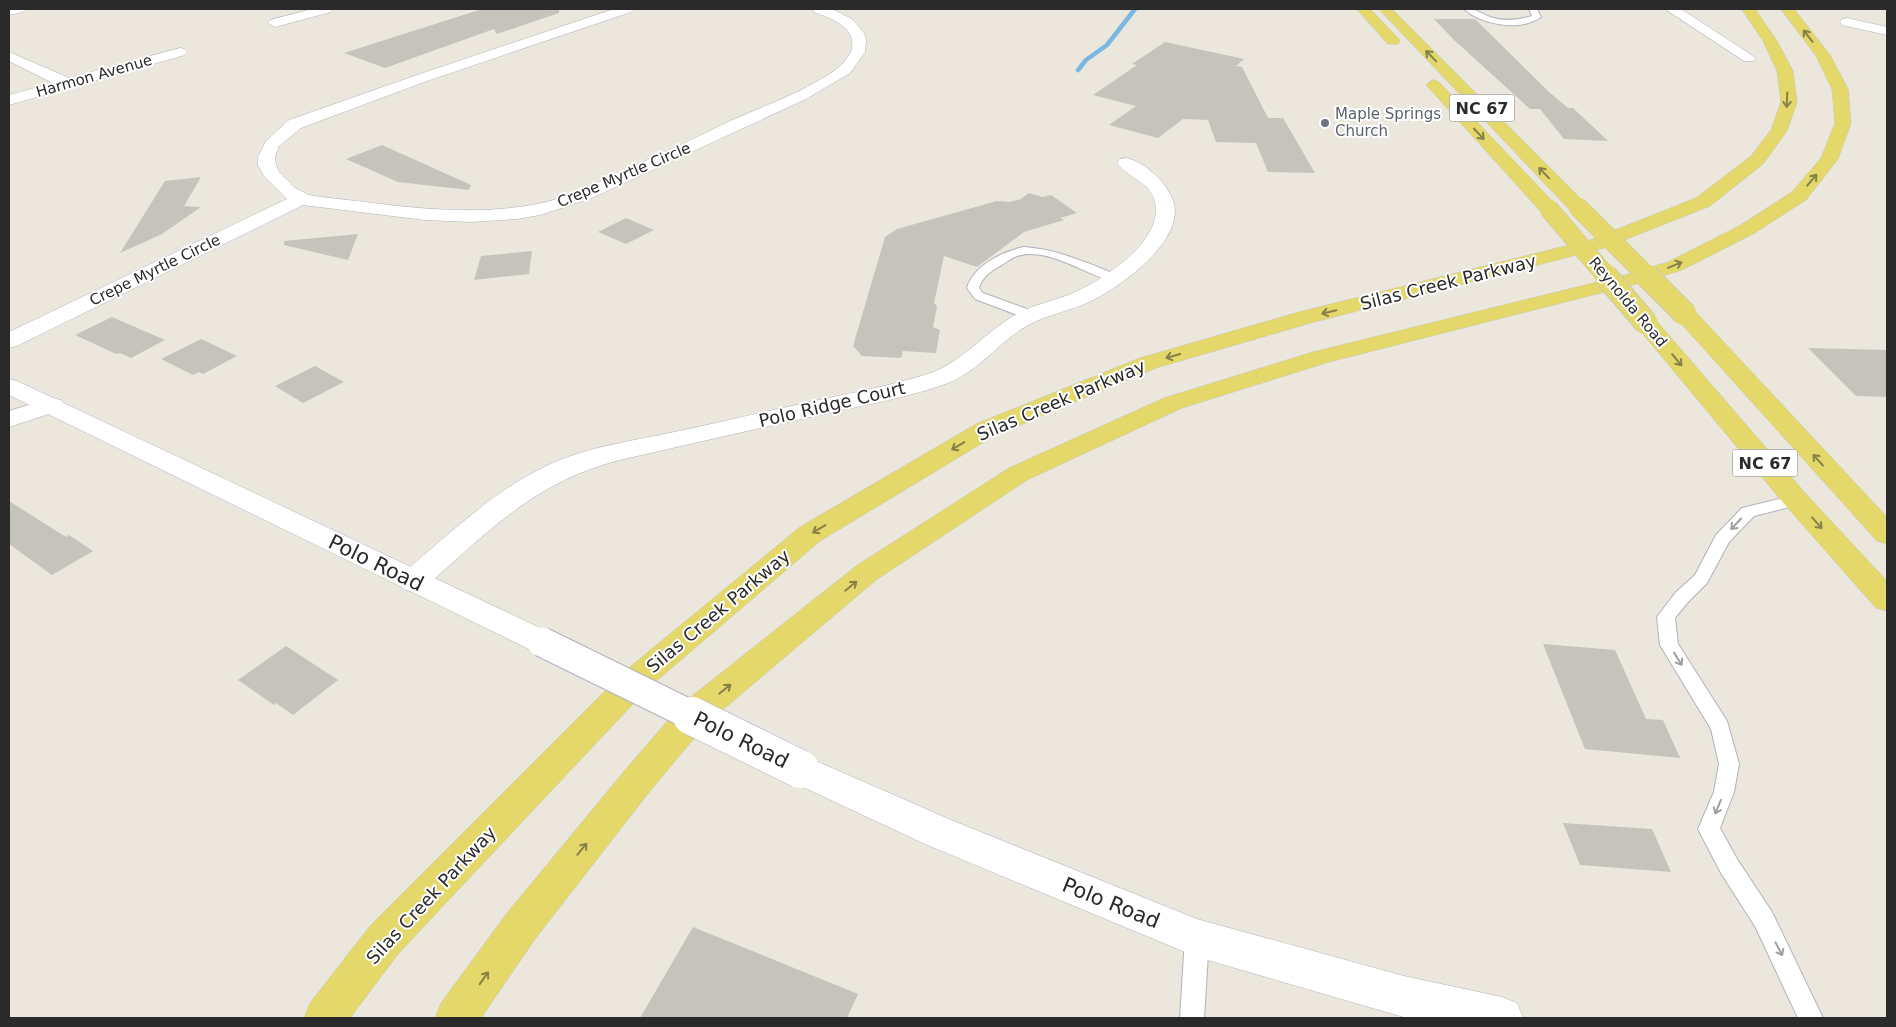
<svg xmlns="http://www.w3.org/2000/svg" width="1896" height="1027" viewBox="0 0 1896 1027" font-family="'DejaVu Sans',sans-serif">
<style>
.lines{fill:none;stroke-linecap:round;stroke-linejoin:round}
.stream{stroke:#7ab8e3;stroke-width:4.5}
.building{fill:#c6c3bd}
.lane-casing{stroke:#b1b1bc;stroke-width:2}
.street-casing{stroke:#b1b1bc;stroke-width:1}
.secondary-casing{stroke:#b1b1bc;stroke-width:1}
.primary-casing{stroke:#c8c8c8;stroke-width:1}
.lane{fill:#fff;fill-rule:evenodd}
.street{fill:#fff;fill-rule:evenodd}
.secondary{fill:#fff;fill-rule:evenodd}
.primary{fill:#e3d869;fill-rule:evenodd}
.secondary-bridge-far1-casing{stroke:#b1b1bc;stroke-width:31;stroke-linecap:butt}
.secondary-bridge-casing{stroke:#b1b1bc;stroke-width:39;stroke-linecap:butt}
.primary-bridge-far1-casing{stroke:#c8c8c8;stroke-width:20;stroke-linecap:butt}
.primary-bridge-casing{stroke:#c8c8c8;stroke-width:25;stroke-linecap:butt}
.secondary-bridge-far1{stroke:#fff;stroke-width:29}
.secondary-bridge{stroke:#fff;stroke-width:38}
.primary-bridge-far1{stroke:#e3d869;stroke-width:19}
.primary-bridge{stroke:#e3d869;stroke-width:23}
.oneway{stroke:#86814a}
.oneway2{stroke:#9f9f9f}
.worship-dot{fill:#6b7280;stroke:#fff;stroke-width:2}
.labels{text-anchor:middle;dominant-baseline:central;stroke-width:4;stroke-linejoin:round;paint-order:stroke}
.far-street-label{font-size:15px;fill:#2a2a2a;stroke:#fff}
.far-worship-label{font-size:15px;fill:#5b616d;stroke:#fff;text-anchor:start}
.shield{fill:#fff;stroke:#6a6a6a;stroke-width:1}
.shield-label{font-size:16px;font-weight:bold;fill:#2a2a2a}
.street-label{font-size:18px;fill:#2a2a2a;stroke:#fff}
.near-street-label{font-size:21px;fill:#2a2a2a;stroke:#fff}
</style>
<rect width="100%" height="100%" fill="#ebe7dd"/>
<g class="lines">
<!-- stream -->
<polyline class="stream" points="1078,70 1086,60 1107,45 1135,9"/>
</g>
<!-- building -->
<g class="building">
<polygon points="482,9 559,9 559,13 497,34 494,29 385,68 344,53"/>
<polygon points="1434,19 1475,19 1549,92 1568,108 1573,108 1608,141 1564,139 1540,109 1530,109 1453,39"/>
<polygon points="1165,42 1244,59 1236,66 1242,67 1268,118 1283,118 1315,173 1268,172 1256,143 1216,142 1208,120 1183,119 1158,138 1109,125 1136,106 1093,95 1137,65 1132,64"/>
<polygon points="382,145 471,185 469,190 398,182 346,159"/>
<polygon points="201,177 184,206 201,207 162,234 120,253 165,181"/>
<polygon points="1029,193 1042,197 1051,195 1077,213 1060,218 1064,220 1024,232 977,267 944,256 934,303 937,306 933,327 940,330 936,353 903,351 901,358 862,356 853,346 885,237 897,229 997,201 1010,202 1021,199"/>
<polygon points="626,218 654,230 626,244 598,232"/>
<polygon points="358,234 348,260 284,245 284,241"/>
<polygon points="532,251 529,274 474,280 481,256"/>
<polygon points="112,317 165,340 131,358 120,353 116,354 75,335"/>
<polygon points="201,339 237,356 203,374 199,372 193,375 161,359"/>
<polygon points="1808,348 1887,350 1887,397 1856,396"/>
<polygon points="315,366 344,382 303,403 275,386"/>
<polygon points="9,501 66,537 69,535 93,551 52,575 9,544"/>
<polygon points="1543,644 1615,650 1646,719 1663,720 1680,758 1585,749"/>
<polygon points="286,646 338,680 293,715 276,703 274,705 238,680"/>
<polygon points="1563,823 1652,829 1671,872 1580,865"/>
<polygon points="693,927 858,994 847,1018 640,1018"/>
</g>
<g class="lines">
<defs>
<g id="lane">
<path d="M1464,9c10,-1 16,4 26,8 14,5 28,3 42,-1l-3,-7h8l4,8c-21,15 -59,8 -77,-8z"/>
<path d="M1024,247c33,2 63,16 94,28l2,3 -6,4c-27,-7 -68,-36 -97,-26 -6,2 -11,7 -17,10 -9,5 -18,11 -21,22l4,5 52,19 1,3 -1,3h-10l-50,-19 -8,-11c6,-22 36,-37 57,-41z"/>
<polygon points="1796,495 1802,496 1804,500 1802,504 1754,516 1729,542 1707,583 1688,602 1675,618 1678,644 1727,721 1739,764 1734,792 1720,828 1737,859 1772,912 1823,1018 1798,1018 1756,928 1721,873 1698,829 1714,792 1719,764 1711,729 1660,645 1657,617 1676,592 1695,575 1716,535 1742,508"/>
<polygon points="1197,927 1205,930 1209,938 1204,1018 1180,1018 1185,938 1189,930"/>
</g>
<g id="street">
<polygon points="9,9 25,9 23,12 9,15"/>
<polygon points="312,9 333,9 331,12 275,27 268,23 270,20"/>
<path d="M614,9h19l-2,3 -204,69 -126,47 -22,18 -4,11 1,8 3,7 16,16 14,7 13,2c72,8 143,21 215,7 28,-5 55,-19 81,-31 37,-16 74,-33 110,-51 35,-16 74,-29 106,-51 7,-5 14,-12 17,-20 8,-23 -20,-33 -37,-39l-1,-3h18l7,3 14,7 12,14 2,7 -1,12 -15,21 -44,26 -214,99 -52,17 -23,4 -46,3 -46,-2 -122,-15 -286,141 -8,2v-16l278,-133 -23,-23 -6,-11v-8l8,-16 23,-21 128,-45z"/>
<polygon points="1665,9 1681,9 1756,58 1754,61 1744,61"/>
<polygon points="1847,18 1887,27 1887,35 1842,25 1840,22 1842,19"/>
<polygon points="180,48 185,49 187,52 185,55 9,105 9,95 53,83 9,61 9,52 69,78"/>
<path d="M1126,158c18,4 37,21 45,38 21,40 -49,90 -80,105 -20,10 -43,13 -63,24 -29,17 -48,45 -80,58 -40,15 -86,22 -128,32 -65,14 -130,29 -196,44 -88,21 -135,72 -201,130l-10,3 -10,-3 -5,-8 5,-8c50,-42 99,-91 162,-115 35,-13 73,-18 109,-26 49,-10 97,-22 145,-32 37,-8 74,-15 109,-26 38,-13 61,-48 97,-64 15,-7 32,-10 48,-17 30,-13 91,-52 82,-91 -4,-20 -27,-24 -38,-39l3,-4z"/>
<polygon points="52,398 61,400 64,405 61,410 9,427 9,411"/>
</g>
<g id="secondary">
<polygon points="9,379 17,381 553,634 558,642 553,650 542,654 531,650 9,395"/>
<polygon points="800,754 951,820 1197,919 1404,976 1502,997 1517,1003 1523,1018 1407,1018 1197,957 925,844 788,780 783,769 788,758"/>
</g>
<g id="primary">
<polygon points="1357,9 1370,9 1398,38 1400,41 1398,44 1388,44"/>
<polygon points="1379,9 1392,9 1585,203 1587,207 1585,211 1578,213 1571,211"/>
<polygon points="1742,9 1755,9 1777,41 1793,71 1797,102 1787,131 1763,164 1710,206 1604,248 1314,322 1156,368 994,436 820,541 647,689 398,954 350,1018 304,1018 310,1003 370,926 625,671 800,527 976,424 1140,358 1299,312 1590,240 1696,198 1751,156 1771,130 1781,102 1777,71 1763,41"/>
<polygon points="1781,9 1794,9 1830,55 1848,89 1851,123 1838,159 1806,200 1753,234 1682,270 1636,284 1329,362 1182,408 1027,480 876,580 706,724 650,791 535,939 481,1018 435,1018 441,1003 507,913 626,769 682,704 856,566 1009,468 1164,398 1313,352 1622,276 1668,262 1739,226 1792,192 1821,158 1835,123 1832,89 1816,56"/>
<polygon points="1434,80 1439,82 1556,205 1558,209 1556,213 1549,215 1542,213 1429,88 1426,85 1429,82"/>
<polygon points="1685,307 1693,309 1887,517 1887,544 1877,541 1677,319 1674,314 1677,309"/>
<polygon points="1646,316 1654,318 1806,494 1887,581 1887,611 1876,608 1786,506 1638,328 1635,323 1638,318"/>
</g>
</defs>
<!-- lane casing -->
<use href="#lane" class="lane-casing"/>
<!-- street casing -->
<use href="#street" class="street-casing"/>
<!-- secondary casing -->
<use href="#secondary" class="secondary-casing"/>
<!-- primary casing -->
<use href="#primary" class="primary-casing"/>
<!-- lane -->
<use href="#lane" class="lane"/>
<!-- street -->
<use href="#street" class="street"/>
<!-- secondary -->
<use href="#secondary" class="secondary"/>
<!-- primary -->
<use href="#primary" class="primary"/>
<defs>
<polyline id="secondary-bridge-far1" points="542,642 695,717"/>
<polyline id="secondary-bridge" points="692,716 800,769"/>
<g id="primary-bridge-far1">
<polyline points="1578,207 1648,277"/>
<polyline points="1549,209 1607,277"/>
</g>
<g id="primary-bridge">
<polyline points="1606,276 1646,323"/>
<polyline points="1647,276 1685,314"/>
</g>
</defs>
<!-- secondary-bridge-far1 casing -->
<use href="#secondary-bridge-far1" class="secondary-bridge-far1-casing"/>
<!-- secondary-bridge casing -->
<use href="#secondary-bridge" class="secondary-bridge-casing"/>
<!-- primary-bridge-far1 casing -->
<use href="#primary-bridge-far1" class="primary-bridge-far1-casing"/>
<!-- primary-bridge casing -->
<use href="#primary-bridge" class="primary-bridge-casing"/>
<!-- secondary-bridge-far1 -->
<use href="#secondary-bridge-far1" class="secondary-bridge-far1"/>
<!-- secondary-bridge -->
<use href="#secondary-bridge" class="secondary-bridge"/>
<!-- primary-bridge-far1 -->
<use href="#primary-bridge-far1" class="primary-bridge-far1"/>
<!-- primary-bridge -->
<use href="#primary-bridge" class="primary-bridge"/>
</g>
<!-- one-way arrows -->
<defs><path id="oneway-shaft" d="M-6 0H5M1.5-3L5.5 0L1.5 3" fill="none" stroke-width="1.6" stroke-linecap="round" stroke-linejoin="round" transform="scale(1.25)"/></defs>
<g class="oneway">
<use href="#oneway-shaft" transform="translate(1808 36) rotate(-128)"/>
<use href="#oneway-shaft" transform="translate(1431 56) rotate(-134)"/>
<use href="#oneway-shaft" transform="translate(1787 100) rotate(92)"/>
<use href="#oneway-shaft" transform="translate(1479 134) rotate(47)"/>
<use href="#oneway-shaft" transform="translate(1544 173) rotate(-134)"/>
<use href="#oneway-shaft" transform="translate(1812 180) rotate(-50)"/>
<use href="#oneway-shaft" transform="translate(1675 265) rotate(-22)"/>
<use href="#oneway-shaft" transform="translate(1329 312) rotate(166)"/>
<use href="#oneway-shaft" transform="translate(1173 356) rotate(164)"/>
<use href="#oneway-shaft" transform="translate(1677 360) rotate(50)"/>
<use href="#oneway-shaft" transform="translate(958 446) rotate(149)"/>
<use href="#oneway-shaft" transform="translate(1818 460) rotate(-132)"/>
<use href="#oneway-shaft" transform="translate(1817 523) rotate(48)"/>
<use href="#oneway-shaft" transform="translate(819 529) rotate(149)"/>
<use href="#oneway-shaft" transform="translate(851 586) rotate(-39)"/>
<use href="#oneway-shaft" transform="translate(725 689) rotate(-39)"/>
<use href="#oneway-shaft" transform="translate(582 849) rotate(-51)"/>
<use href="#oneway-shaft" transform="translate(484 978) rotate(-55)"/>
</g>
<g class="oneway2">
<use href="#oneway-shaft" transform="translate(1736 524) rotate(133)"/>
<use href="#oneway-shaft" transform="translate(1678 659) rotate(58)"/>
<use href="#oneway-shaft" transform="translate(1718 807) rotate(112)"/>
<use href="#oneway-shaft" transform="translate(1779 949) rotate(62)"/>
</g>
<!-- markers -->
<circle class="worship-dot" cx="1325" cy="123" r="5"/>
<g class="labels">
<!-- far-street labels -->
<g class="far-street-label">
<text transform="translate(94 76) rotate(-16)">Harmon Avenue</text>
<text transform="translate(624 175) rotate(-23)">Crepe Myrtle Circle</text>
<text transform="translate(155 270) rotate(-26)">Crepe Myrtle Circle</text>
<text transform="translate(1628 302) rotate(50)">Reynolda Road</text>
</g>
<!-- far-worship labels -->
<g class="far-worship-label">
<text x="1335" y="114">Maple Springs<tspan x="1335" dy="17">Church</tspan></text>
</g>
<!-- shield labels -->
<g class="shield">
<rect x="1449.5" y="94.5" width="65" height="27" rx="4"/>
<rect x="1732.5" y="449.5" width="65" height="27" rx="4"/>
</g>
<g class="shield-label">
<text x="1482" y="108">NC 67</text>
<text x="1765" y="463">NC 67</text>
</g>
<!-- street labels -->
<g class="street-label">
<text transform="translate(1448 282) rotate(-14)">Silas Creek Parkway</text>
<text transform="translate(1061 400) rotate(-23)">Silas Creek Parkway</text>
<text transform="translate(832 404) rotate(-13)">Polo Ridge Court</text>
<text transform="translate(718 611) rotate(-40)">Silas Creek Parkway</text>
<text transform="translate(431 895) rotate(-47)">Silas Creek Parkway</text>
</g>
<!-- near-street labels -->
<g class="near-street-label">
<text transform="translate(376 563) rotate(26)">Polo Road</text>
<text transform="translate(741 740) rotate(26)">Polo Road</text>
<text transform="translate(1111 903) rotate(22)">Polo Road</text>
</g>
</g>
<!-- border -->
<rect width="1896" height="1027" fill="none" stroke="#2a2a2a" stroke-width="20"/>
</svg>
